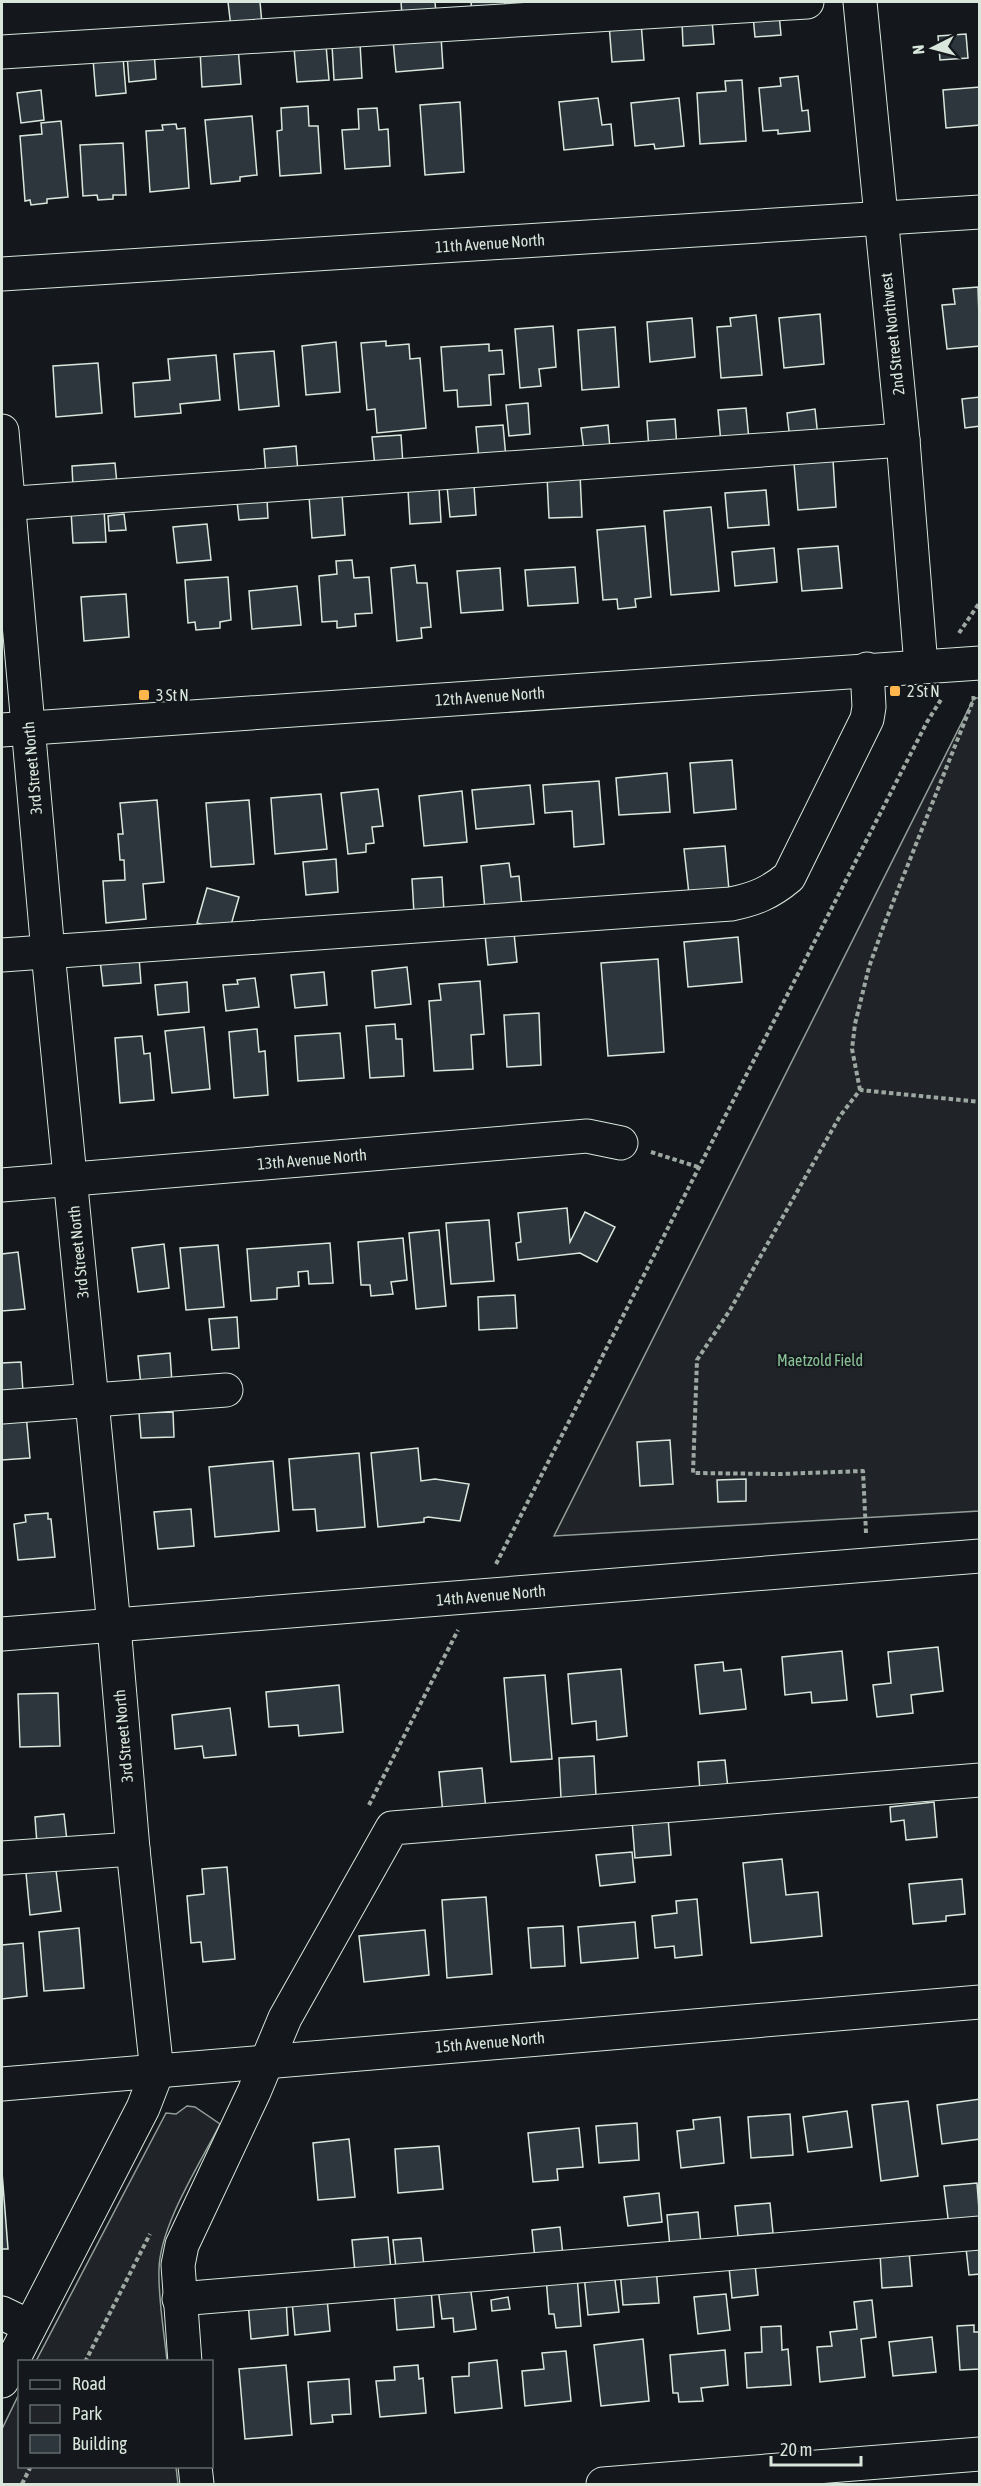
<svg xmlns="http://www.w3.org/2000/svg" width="981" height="2486" viewBox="0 0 981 2486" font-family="'Asap Condensed',sans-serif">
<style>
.green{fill:#202428;stroke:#939e99;stroke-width:1.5}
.building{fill:#2c363c;stroke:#d8e6dc;stroke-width:1.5}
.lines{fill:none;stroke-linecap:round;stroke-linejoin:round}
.minor-casing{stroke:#d8e6dc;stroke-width:35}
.path{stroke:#9da8a2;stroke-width:4;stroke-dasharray:4.5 3;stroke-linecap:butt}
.minor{stroke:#14181c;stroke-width:33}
.poi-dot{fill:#ffb74d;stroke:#14181c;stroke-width:2}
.labels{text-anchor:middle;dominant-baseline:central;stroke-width:4.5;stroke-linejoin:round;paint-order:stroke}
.street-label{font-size:16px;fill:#d8e6dc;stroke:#14181c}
.poi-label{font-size:16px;fill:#d8e6dc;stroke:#14181c;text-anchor:start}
.park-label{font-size:16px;fill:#8ac095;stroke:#14181c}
</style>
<rect width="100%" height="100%" fill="#14181c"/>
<!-- green -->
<g class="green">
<polygon points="974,698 979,698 979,1511 554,1536"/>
<path d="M187,2106l8,1 25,17c-20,40 -60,101 -61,145 -1,30 5,62 8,92h-131l130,-248 10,1z"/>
<polygon points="19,2394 20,2466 176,2467 178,2484 2,2484 2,2429"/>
</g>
<!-- building -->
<g class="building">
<polygon points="228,2 260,2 262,24 231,27"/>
<polygon points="401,2 435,2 436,13 402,15"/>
<polygon points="471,2 505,2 506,9 472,12"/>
<polygon points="779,14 781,35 755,37 753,16"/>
<polygon points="712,20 714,44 683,46 682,22"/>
<polygon points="641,22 644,60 612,62 609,24"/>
<polygon points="966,34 968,58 940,60 938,36"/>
<polygon points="441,36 443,68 396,72 393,40"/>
<polygon points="360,43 362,78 334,80 332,45"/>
<polygon points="326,45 329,80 297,82 294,48"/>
<polygon points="238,47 241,84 202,87 200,50"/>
<polygon points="154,51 156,79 129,82 127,54"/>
<polygon points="123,57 126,93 96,96 93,59"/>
<polygon points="798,76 802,111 808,110 810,131 778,134 778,130 763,131 759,88 781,86 780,78"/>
<polygon points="742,80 746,141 700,144 697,93 726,91 725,81"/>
<polygon points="980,87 980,125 946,128 943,90"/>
<polygon points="41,90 44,120 21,123 17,93"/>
<polygon points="598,98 602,125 611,124 613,145 564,150 559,102"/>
<polygon points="679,98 684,146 655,149 654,144 635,146 631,103"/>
<polygon points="460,102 464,172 425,175 420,105"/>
<polygon points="308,106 309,126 318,126 321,173 280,176 277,131 282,130 281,108"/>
<polygon points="377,108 379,130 388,129 390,166 345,169 342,130 359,129 358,109"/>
<polygon points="252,116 257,175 240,177 240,181 211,184 205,120"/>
<polygon points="61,121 68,197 47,199 47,203 31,205 30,200 25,201 20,136 42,134 41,123"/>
<polygon points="176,124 177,129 185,128 189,188 150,192 146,131 163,130 162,125"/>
<polygon points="123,143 126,195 113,195 113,199 98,200 97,195 83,196 80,145"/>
<polygon points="978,287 980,346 947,349 942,305 955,304 953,289"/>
<polygon points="820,314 824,364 784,368 779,318"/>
<polygon points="756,315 762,375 721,378 717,327 731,326 730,318"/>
<polygon points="692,318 695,357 650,362 647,322"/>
<polygon points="553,326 556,367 539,369 541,386 520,388 515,329"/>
<polygon points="615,327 619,387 582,390 578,330"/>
<polygon points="386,341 386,346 409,344 410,359 420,358 426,428 377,433 375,409 367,410 361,343"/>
<polygon points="336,342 340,392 306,395 302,346"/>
<polygon points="489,344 489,351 502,350 504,374 489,375 491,405 458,407 457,390 444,391 441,347"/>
<polygon points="274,351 279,406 239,410 234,354"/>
<polygon points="216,355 220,400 180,404 181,413 135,417 133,383 170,380 168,359"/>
<polygon points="98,363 102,413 56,417 53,366"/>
<polygon points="980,397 980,426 965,428 962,399"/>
<polygon points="528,403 530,434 509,436 506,405"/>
<polygon points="746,408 749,440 721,443 718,410"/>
<polygon points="815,409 818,437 790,440 787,413"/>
<polygon points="675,419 677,448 649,450 647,421"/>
<polygon points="503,425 506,458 479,461 476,427"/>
<polygon points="608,425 610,449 584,451 581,428"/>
<polygon points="401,435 403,465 375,467 372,437"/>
<polygon points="296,446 298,473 266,476 264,449"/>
<polygon points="833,460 836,507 798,510 794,463"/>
<polygon points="115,463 117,484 73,487 72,466"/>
<polygon points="580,474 582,517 549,518 547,476"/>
<polygon points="474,485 476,515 450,517 447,486"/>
<polygon points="439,488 441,522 410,524 408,490"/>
<polygon points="766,490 769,525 728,528 725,493"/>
<polygon points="342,494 345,535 312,538 309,496"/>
<polygon points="267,499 268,518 239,520 237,501"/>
<polygon points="711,507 719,591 671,595 664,511"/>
<polygon points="104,509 106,542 73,543 71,511"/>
<polygon points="124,514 126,530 109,531 108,516"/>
<polygon points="207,524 211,560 177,563 173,527"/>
<polygon points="645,526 651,597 635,599 636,607 618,609 617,599 603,600 597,530"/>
<polygon points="838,546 842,588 802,591 798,549"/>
<polygon points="774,548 777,582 735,586 732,552"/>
<polygon points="352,560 354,578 369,577 372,613 355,614 356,626 337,628 337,621 322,622 319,576 337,574 336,561"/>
<polygon points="415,565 417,583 427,583 431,627 421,628 422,638 397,641 391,568"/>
<polygon points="575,567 578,603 528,606 525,570"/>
<polygon points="500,568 503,610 461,613 457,571"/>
<polygon points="228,577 231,620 220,622 220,628 196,630 195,622 188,623 185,580"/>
<polygon points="297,586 301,625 252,629 249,591"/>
<polygon points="126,594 129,637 84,641 81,597"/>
<polygon points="732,760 736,809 694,813 690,763"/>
<polygon points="667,773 670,812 619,815 616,778"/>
<polygon points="599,781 604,844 574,847 572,811 545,813 543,785"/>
<polygon points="530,785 534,824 476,829 472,790"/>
<polygon points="378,789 383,826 372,827 374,843 366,844 366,852 348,854 341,793"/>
<polygon points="462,791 467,842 424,846 419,796"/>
<polygon points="321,794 327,849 275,854 271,798"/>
<polygon points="157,800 164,882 143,884 146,919 106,923 103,881 125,880 124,860 120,860 118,834 123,834 120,803"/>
<polygon points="249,800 254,864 211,867 206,803"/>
<polygon points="725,846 729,890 689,894 684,849"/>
<polygon points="336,859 338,892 306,895 303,862"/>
<polygon points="509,863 511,877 519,876 522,907 485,910 481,866"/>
<polygon points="442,877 444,912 414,914 412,879"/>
<polygon points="207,888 239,897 229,932 197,923"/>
<polygon points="514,933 517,962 488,965 485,935"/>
<polygon points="738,937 742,982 688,987 684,942"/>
<polygon points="139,957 141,983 103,986 100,960"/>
<polygon points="658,959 664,1052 608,1056 601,963"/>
<polygon points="407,967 411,1004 375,1008 372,971"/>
<polygon points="324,972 327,1005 295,1008 291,975"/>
<polygon points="255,978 259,1007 226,1011 223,985 238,984 237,980"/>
<polygon points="480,981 484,1034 471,1035 473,1069 434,1071 429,1001 441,1000 439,984"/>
<polygon points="187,982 189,1012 158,1015 155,985"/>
<polygon points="539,1013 541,1065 507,1067 504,1015"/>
<polygon points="395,1024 396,1039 402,1039 404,1076 370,1078 366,1026"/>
<polygon points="204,1027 210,1089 172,1093 165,1031"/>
<polygon points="257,1029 259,1052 265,1051 268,1095 234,1098 229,1032"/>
<polygon points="340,1033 344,1078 298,1081 295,1036"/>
<polygon points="142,1036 144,1054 150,1053 154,1100 120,1103 115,1038"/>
<polygon points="567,1208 570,1242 585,1212 615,1227 597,1262 580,1253 518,1260 516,1243 521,1242 518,1213"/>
<polygon points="489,1220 494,1281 451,1284 446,1223"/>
<polygon points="439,1230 446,1306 416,1309 409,1233"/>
<polygon points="403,1238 407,1280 391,1282 393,1294 371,1296 370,1285 361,1285 358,1242"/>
<polygon points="330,1243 333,1283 309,1284 308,1271 298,1272 299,1286 277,1288 277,1299 251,1301 247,1249"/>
<polygon points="164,1244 169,1288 138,1292 132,1248"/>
<polygon points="218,1245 224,1307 186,1310 180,1248"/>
<polygon points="18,1252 25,1309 2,1311 2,1254"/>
<polygon points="515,1295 517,1328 479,1330 478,1297"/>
<polygon points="237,1317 239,1348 212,1350 209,1319"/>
<polygon points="170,1353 172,1383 141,1386 138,1356"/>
<polygon points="21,1362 23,1392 2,1394 2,1363"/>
<polygon points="173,1412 174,1437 141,1438 139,1413"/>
<polygon points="26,1414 30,1458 2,1460 2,1416"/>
<polygon points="670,1440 673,1484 640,1486 637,1442"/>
<polygon points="418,1448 421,1481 435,1479 469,1484 460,1521 428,1517 424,1518 424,1522 378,1527 371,1453"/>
<polygon points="359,1453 365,1527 317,1531 315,1509 293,1510 289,1459"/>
<polygon points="273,1461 279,1531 215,1537 209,1467"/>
<polygon points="746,1479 746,1501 718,1502 717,1480"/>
<polygon points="191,1509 194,1546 158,1549 154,1512"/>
<polygon points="48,1513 48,1519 51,1519 55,1557 18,1560 14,1524 26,1522 25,1515"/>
<polygon points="938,1647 943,1691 911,1695 913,1713 877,1717 873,1685 891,1683 888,1652"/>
<polygon points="842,1651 847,1700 812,1703 811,1692 785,1695 782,1657"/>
<polygon points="723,1662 724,1671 741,1669 746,1709 700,1714 695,1665"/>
<polygon points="621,1669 627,1736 597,1740 596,1721 572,1724 568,1674"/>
<polygon points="545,1675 552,1759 511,1762 504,1678"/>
<polygon points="339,1685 343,1732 299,1736 298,1725 269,1727 266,1692"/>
<polygon points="58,1693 60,1746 20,1747 18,1694"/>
<polygon points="230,1708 236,1755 204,1758 202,1746 175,1749 172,1715"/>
<polygon points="594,1756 596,1796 561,1798 559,1758"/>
<polygon points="725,1760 728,1789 700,1792 698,1762"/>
<polygon points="482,1768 486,1810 443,1814 439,1772"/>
<polygon points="934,1802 937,1837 906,1840 904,1820 891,1822 890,1807"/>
<polygon points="64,1814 67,1841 37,1844 35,1817"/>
<polygon points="668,1818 671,1855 635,1858 632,1821"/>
<polygon points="632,1852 635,1882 600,1886 596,1855"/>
<polygon points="782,1859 786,1895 818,1892 822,1936 751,1943 743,1863"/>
<polygon points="227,1867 235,1959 203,1962 201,1942 191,1943 187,1896 204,1894 202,1869"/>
<polygon points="56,1870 61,1911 30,1915 26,1873"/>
<polygon points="962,1879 965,1914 946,1916 946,1921 913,1924 909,1884"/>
<polygon points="486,1897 492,1974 447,1978 442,1900"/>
<polygon points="697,1899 702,1955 675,1958 674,1946 655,1948 652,1916 677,1913 676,1901"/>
<polygon points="635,1922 638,1958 581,1963 578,1927"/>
<polygon points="563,1926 565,1966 531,1968 528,1928"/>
<polygon points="79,1928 84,1988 44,1991 39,1932"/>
<polygon points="425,1930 429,1975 364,1982 359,1936"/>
<polygon points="23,1943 27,1996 2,1999 2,1945"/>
<polygon points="980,2099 980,2139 942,2144 937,2105"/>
<polygon points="908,2101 918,2176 881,2181 872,2105"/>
<polygon points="847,2111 852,2147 808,2152 803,2117"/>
<polygon points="790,2114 793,2155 751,2158 748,2117"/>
<polygon points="720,2117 724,2163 681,2168 677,2131 694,2129 693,2120"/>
<polygon points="637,2123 639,2160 599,2163 596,2126"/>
<polygon points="579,2128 583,2167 557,2169 558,2180 533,2182 528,2133"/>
<polygon points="349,2139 355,2197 318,2200 313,2143"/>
<polygon points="439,2146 443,2189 398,2193 395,2149"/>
<polygon points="2,2172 8,2249 2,2249"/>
<polygon points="977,2183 980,2223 949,2226 944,2186"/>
<polygon points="659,2193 662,2222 628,2226 624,2197"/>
<polygon points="770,2203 773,2233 738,2236 735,2206"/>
<polygon points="698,2212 701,2244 670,2247 667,2215"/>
<polygon points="560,2227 563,2256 535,2259 532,2230"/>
<polygon points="388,2237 391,2270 355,2272 352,2240"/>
<polygon points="421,2238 424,2266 396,2268 393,2240"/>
<polygon points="980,2247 980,2274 969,2275 966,2248"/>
<polygon points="909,2251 912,2286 882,2288 880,2253"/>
<polygon points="755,2264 758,2295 732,2298 729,2267"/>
<polygon points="656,2267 659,2303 623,2305 620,2270"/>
<polygon points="614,2272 619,2312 588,2315 584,2275"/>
<polygon points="577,2275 581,2326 556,2328 554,2314 549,2314 546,2277"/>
<polygon points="470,2285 476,2329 454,2332 453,2318 442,2319 438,2288"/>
<polygon points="431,2289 434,2327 397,2330 394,2292"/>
<polygon points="726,2294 730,2330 698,2334 694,2297"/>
<polygon points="508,2297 510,2309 492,2311 491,2300"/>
<polygon points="327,2298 330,2331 295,2335 292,2301"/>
<polygon points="286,2299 288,2335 251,2339 248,2302"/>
<polygon points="872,2300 876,2337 861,2339 865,2377 820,2382 817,2347 832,2346 830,2332 857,2329 854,2302"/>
<polygon points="974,2325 974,2332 980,2332 980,2369 960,2370 957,2326"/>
<polygon points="781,2326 782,2350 788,2349 791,2385 747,2388 745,2353 762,2352 761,2327"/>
<polygon points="932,2337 936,2372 893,2376 889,2342"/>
<polygon points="643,2339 649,2401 601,2406 594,2345"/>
<polygon points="725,2350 728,2385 701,2388 703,2401 679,2402 678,2393 673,2393 670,2355"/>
<polygon points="566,2351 571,2401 525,2406 522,2371 544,2369 542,2353"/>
<polygon points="497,2360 502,2408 455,2413 452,2377 469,2376 469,2363"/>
<polygon points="286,2365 292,2435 245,2439 239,2369"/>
<polygon points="418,2365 419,2379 423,2378 426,2413 380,2417 376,2381 395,2380 394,2367"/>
<polygon points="349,2379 351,2414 332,2415 333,2422 311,2424 308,2382"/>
</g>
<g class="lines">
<defs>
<g id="minor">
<polyline points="860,2 903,440 921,666"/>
<polyline points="2,52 807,2"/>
<polyline points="2,274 980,212"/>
<polyline points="2,431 48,952 114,1626 133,1849 157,2072 143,2108 2,2381"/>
<polyline points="2,504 903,440"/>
<polyline points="2,730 980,663"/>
<path d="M2,955l729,-51c24,-5 39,-11 58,-27l78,-158 2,-12 -2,-38"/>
<polyline points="2,1185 587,1136 621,1143"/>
<polyline points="2,1407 226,1390"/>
<polyline points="2,1634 980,1556"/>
<polyline points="2,1858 133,1849"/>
<polyline points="2,2084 980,2002"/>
<polyline points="179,2299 980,2233"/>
<polyline points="2,2313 29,2326"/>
<polyline points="185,2362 178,2265 182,2245 254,2092 285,2018 392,1828 980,1780"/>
<polyline points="195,2466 197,2484"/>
<polyline points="603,2484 980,2454"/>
</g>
</defs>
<!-- minor casing -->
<use href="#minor" class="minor-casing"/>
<!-- path -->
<g class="path">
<polyline points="959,633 980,602"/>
<polyline points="860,1090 852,1049 855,1024 869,967 884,925 974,698 971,698"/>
<polyline points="651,1152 698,1167"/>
<polyline points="866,1533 863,1471 780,1474 693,1473 697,1360 730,1310 840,1116 860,1090 980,1102"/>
<polyline points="496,1564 927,722 942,698"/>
<polyline points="369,1805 458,1630"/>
<polyline points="85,2362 150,2234"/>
<polyline points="22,2484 31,2466"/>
</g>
<!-- minor -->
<use href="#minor" class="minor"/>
</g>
<!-- markers -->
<g class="poi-dot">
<rect x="889" y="685" width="12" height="12" rx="3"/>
<rect x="138" y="689" width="12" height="12" rx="3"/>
</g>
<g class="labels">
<!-- street labels -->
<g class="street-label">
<text transform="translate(490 243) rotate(-4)">11th Avenue North</text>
<text transform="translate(892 334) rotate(-96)">2nd Street Northwest</text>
<text transform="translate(490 696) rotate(-4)">12th Avenue North</text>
<text transform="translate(32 768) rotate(-95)">3rd Street North</text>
<text transform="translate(312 1159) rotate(-5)">13th Avenue North</text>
<text transform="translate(78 1252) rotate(-96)">3rd Street North</text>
<text transform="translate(491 1595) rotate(-5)">14th Avenue North</text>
<text transform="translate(123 1736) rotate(-95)">3rd Street North</text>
<text transform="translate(490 2042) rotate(-5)">15th Avenue North</text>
</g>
<!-- poi labels -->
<g class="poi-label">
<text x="907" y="691">2 St N</text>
<text x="156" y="695">3 St N</text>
</g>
<!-- park labels -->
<g class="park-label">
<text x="820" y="1360">Maetzold Field</text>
</g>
</g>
<!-- border -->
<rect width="981" height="2486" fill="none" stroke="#d8e6dc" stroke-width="6"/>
<!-- legend -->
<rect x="18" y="2360" width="195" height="108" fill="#14181c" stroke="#626a69" stroke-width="1.5"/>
<rect x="30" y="2380" width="30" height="9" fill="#14181c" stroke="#626a69" stroke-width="1.5"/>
<text x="72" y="2390" font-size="18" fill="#d8e6dc">Road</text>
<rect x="30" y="2405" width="30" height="18" fill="#202428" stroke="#626a69" stroke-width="1.5"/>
<text x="72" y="2420" font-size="18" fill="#d8e6dc">Park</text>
<rect x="30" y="2435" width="30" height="18" fill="#2c363c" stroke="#626a69" stroke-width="1.5"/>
<text x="72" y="2450" font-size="18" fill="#d8e6dc">Building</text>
<!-- north arrow -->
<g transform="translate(933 48) rotate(264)" stroke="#14181c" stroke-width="4.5" paint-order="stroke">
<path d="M0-4.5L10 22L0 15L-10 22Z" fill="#d8e6dc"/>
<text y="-9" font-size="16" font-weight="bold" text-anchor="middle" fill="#d8e6dc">N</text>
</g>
<!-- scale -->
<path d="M771 2456v9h90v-9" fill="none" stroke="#d8e6dc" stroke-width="3"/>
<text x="780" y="2456" font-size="18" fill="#d8e6dc" stroke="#14181c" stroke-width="4.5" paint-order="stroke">20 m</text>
</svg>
